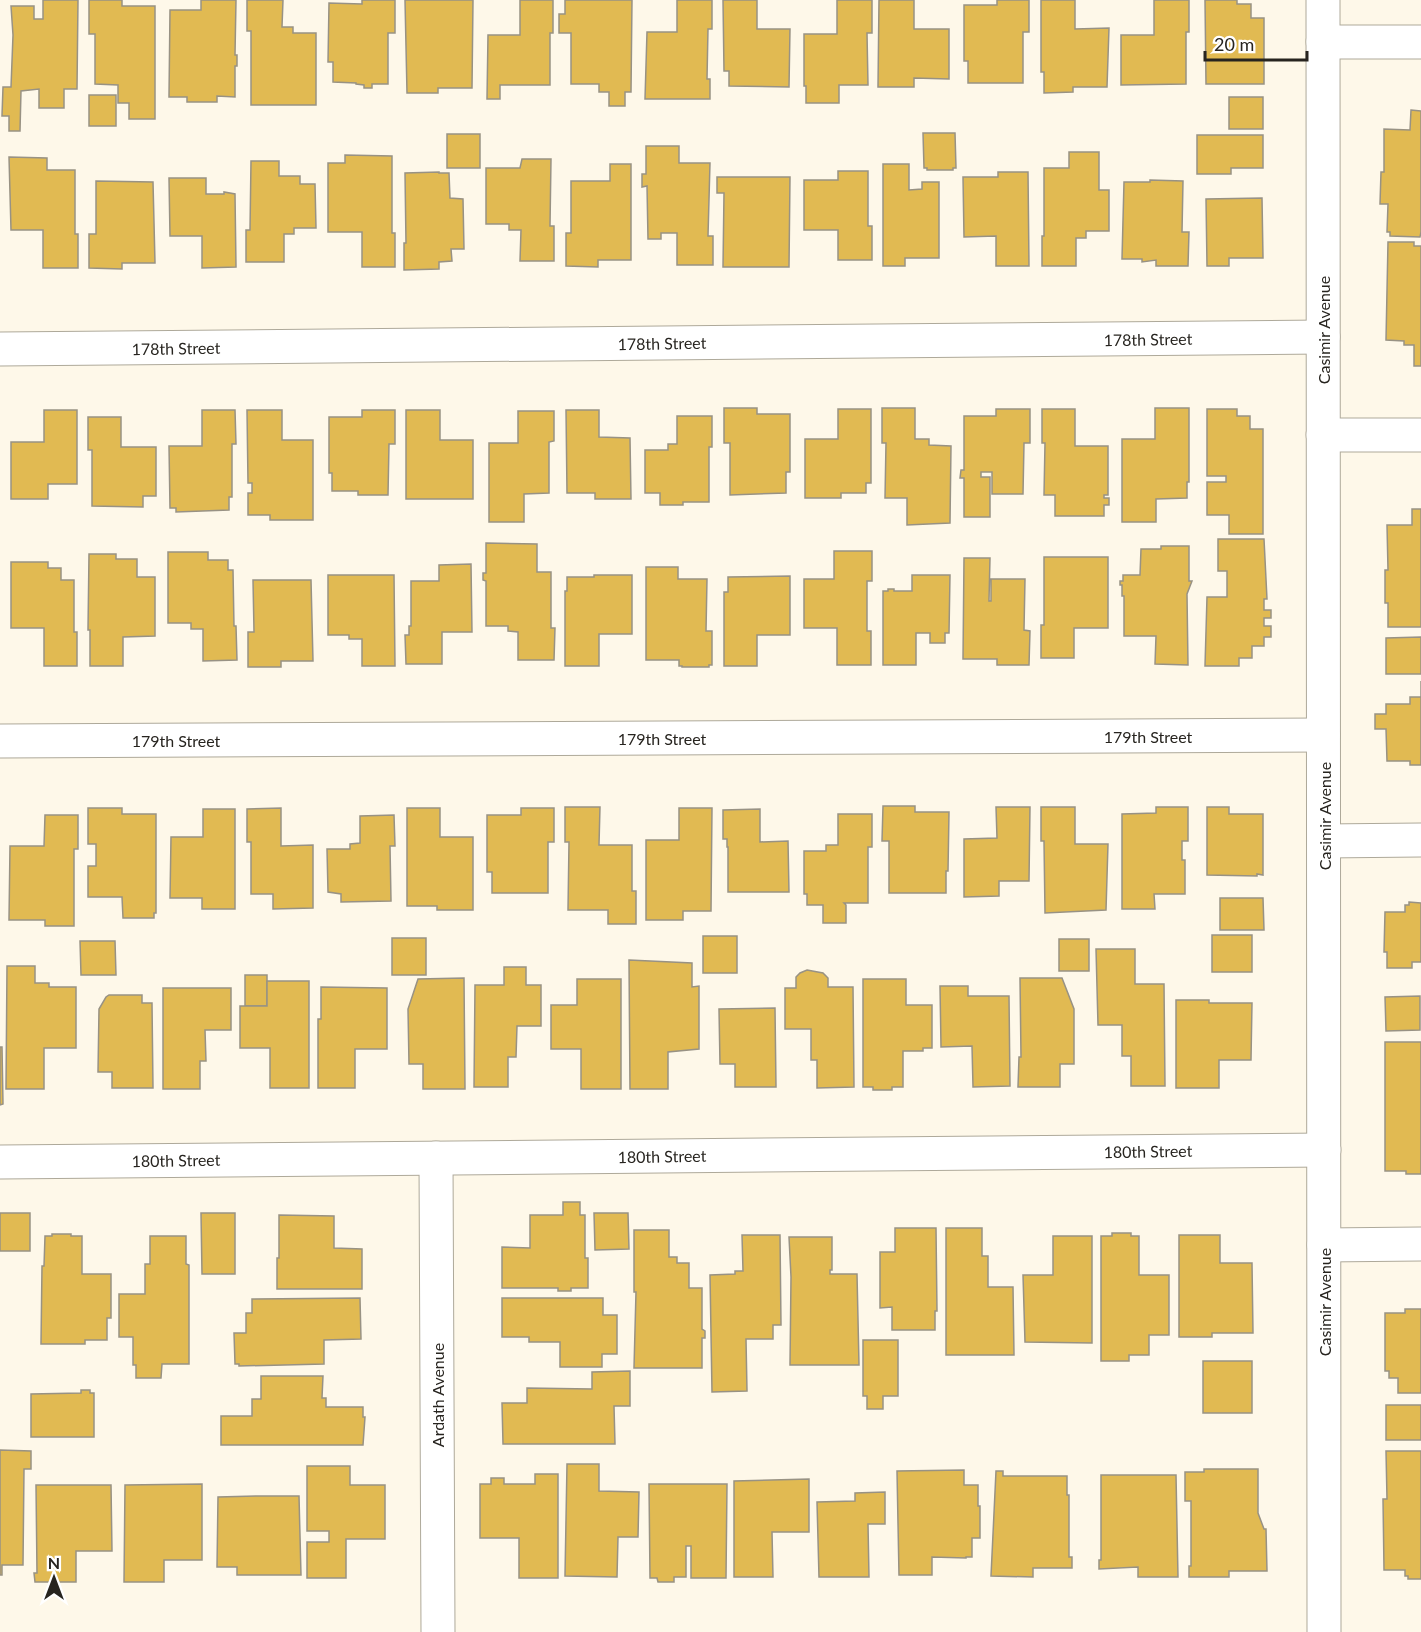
<svg xmlns="http://www.w3.org/2000/svg" width="1421" height="1632" viewBox="0 0 1421 1632" font-family="Lato,sans-serif">
<style>
.building{fill:#e1ba52;stroke:#989284;stroke-width:1.5}
.lines{fill:none;stroke-linecap:round;stroke-linejoin:round}
.street-casing{stroke:#aea99a;stroke-width:35}
.street{stroke:#fff;stroke-width:33}
.labels{text-anchor:middle;dominant-baseline:central;stroke-width:4.5;stroke-linejoin:round;paint-order:stroke}
.street-label{font-size:16px;fill:#27241f;stroke:#fff}
</style>
<rect width="100%" height="100%" fill="#fef8e9"/>
<!-- building -->
<g class="building">
<polygon points="43,0 78,0 77,89 64,89 64,108 39,108 39,89 21,91 20,131 9,131 9,116 2,116 3,87 11,87 13,35 11,6 34,6 34,19 43,19"/>
<polygon points="89,0 122,0 122,6 155,6 155,119 129,119 129,103 118,103 118,85 95,84 95,34 89,34"/>
<polygon points="201,0 236,0 235,55 237,55 237,66 235,66 235,97 217,96 217,102 187,102 187,97 169,97 170,10 201,10"/>
<polygon points="247,0 283,0 282,27 293,27 293,33 316,33 316,105 251,105 251,31 247,31"/>
<polygon points="362,0 395,0 395,33 388,33 388,84 372,84 372,88 364,88 364,85 356,84 356,83 333,82 333,62 328,62 329,3 362,4"/>
<polygon points="405,0 473,0 472,88 438,88 438,93 407,93"/>
<polygon points="520,0 553,0 553,33 550,33 550,85 500,85 500,99 487,99 488,35 520,35"/>
<polygon points="565,0 632,0 631,92 625,92 625,106 609,106 609,92 599,92 599,84 571,84 571,33 559,33 559,14 565,14"/>
<polygon points="677,0 712,0 712,29 708,29 707,79 710,79 710,99 645,99 647,32 677,32"/>
<polygon points="723,0 757,0 757,29 790,29 789,87 729,86 729,71 724,71"/>
<polygon points="837,0 872,0 872,33 867,33 868,85 839,85 839,103 806,103 806,86 804,86 804,34 837,34"/>
<polygon points="879,0 914,0 914,29 949,29 949,79 914,78 914,87 878,87"/>
<polygon points="997,0 1029,0 1029,32 1023,32 1023,83 968,83 968,61 964,61 964,5 997,5"/>
<polygon points="1041,0 1075,0 1075,29 1109,28 1107,87 1073,87 1073,92 1044,93 1044,72 1041,72"/>
<polygon points="1154,0 1189,0 1189,32 1186,32 1186,84 1121,85 1121,35 1154,35"/>
<polygon points="1205,0 1237,0 1237,4 1251,4 1251,18 1264,18 1264,84 1206,84"/>
<rect x="89" y="95" width="27" height="31"/>
<rect x="1229" y="97" width="34" height="32"/>
<polygon points="1411,110 1421,111 1421,232 1420,237 1390,236 1390,232 1387,232 1388,204 1380,204 1381,172 1384,172 1384,129 1410,130"/>
<polygon points="923,133 955,133 956,168 953,168 953,170 927,170 927,168 924,168"/>
<rect x="447" y="134" width="33" height="34"/>
<polygon points="1197,135 1263,135 1263,168 1231,168 1231,174 1197,174"/>
<polygon points="646,146 679,146 679,163 710,163 708,236 713,236 713,265 677,265 677,233 661,233 661,239 648,239 647,186 642,187 642,174 646,174"/>
<polygon points="1069,152 1099,152 1099,190 1109,190 1109,231 1086,231 1086,238 1076,238 1076,266 1042,266 1042,236 1044,236 1044,168 1069,168"/>
<polygon points="345,155 392,156 392,233 395,233 395,267 362,267 362,232 328,232 328,163 345,163"/>
<polygon points="9,157 47,158 47,170 75,170 75,234 78,234 78,268 43,268 43,230 11,230"/>
<polygon points="522,159 551,159 550,226 554,226 554,261 520,261 521,230 509,230 509,224 486,224 486,168 520,168"/>
<polygon points="251,161 279,161 279,176 300,176 300,184 315,184 316,228 294,228 294,234 284,234 284,262 246,262 246,230 250,230"/>
<polygon points="610,164 631,164 631,260 598,260 598,267 566,266 566,233 571,233 571,181 610,181"/>
<polygon points="883,164 909,164 909,190 922,189 922,182 939,182 939,258 905,258 905,266 883,266"/>
<polygon points="838,171 868,171 868,226 872,226 872,260 838,260 838,230 804,230 804,180 838,180"/>
<polygon points="439,172 439,173 449,173 450,198 463,199 464,249 451,249 452,261 439,262 439,269 404,270 404,243 406,243 405,173"/>
<polygon points="998,172 1028,172 1029,266 996,266 996,236 964,237 963,177 998,177"/>
<polygon points="717,177 790,177 789,267 723,267 724,193 717,193"/>
<polygon points="169,178 206,178 206,194 224,194 224,192 235,194 236,267 202,268 202,236 170,236"/>
<polygon points="1150,180 1183,181 1182,232 1189,232 1188,266 1156,266 1156,260 1142,262 1142,259 1122,259 1124,182 1150,182"/>
<polygon points="96,181 153,182 155,263 122,263 122,269 89,268 89,234 96,234"/>
<polygon points="1262,198 1263,258 1229,258 1229,266 1207,266 1206,199"/>
<polygon points="1388,242 1414,242 1414,246 1421,246 1421,366 1414,366 1414,345 1404,345 1404,341 1386,340"/>
<polygon points="724,408 757,408 757,414 790,414 790,472 786,472 786,493 730,495 730,443 724,443"/>
<polygon points="882,408 915,408 915,439 929,439 929,445 951,446 950,523 907,525 907,498 885,498 886,443 882,443"/>
<polygon points="1155,408 1189,408 1189,482 1187,482 1187,498 1156,499 1156,522 1122,522 1122,439 1155,439"/>
<polygon points="838,409 871,409 871,483 866,483 866,493 841,493 841,498 805,498 805,439 838,439"/>
<polygon points="996,409 1030,409 1030,443 1024,443 1023,494 992,494 992,472 981,472 981,477 990,477 990,517 964,517 964,478 960,478 961,470 964,470 964,416 996,416"/>
<polygon points="1042,409 1075,409 1075,446 1108,446 1108,495 1104,495 1104,498 1109,498 1109,505 1104,505 1104,516 1055,516 1055,495 1044,495 1045,443 1042,443"/>
<polygon points="1207,409 1237,409 1237,416 1250,416 1250,429 1263,429 1263,534 1229,534 1229,515 1207,515 1207,482 1226,482 1226,476 1207,476"/>
<polygon points="44,410 77,410 77,484 48,484 48,499 11,499 11,442 44,442"/>
<polygon points="202,410 235,410 236,444 232,444 232,497 229,497 229,510 176,512 176,508 170,508 169,446 202,446"/>
<polygon points="247,410 282,410 282,440 313,440 313,520 270,520 270,515 248,515 248,493 252,493 252,483 248,483"/>
<polygon points="362,410 395,410 395,444 389,444 388,495 358,495 358,491 332,491 332,473 329,473 329,417 362,417"/>
<polygon points="406,410 440,410 440,440 473,440 473,499 406,499"/>
<polygon points="566,410 599,410 599,437 630,438 631,499 595,499 595,493 567,493"/>
<polygon points="518,411 554,411 554,441 549,442 549,493 524,494 524,522 489,522 489,443 518,443"/>
<polygon points="677,416 712,416 712,447 709,447 709,502 683,502 683,505 660,505 660,493 645,493 645,450 668,450 668,444 677,444"/>
<polygon points="88,417 121,417 121,447 156,447 156,496 143,496 143,507 92,506 92,450 88,450"/>
<polygon points="1412,509 1421,509 1421,627 1388,627 1388,603 1385,603 1385,570 1388,570 1387,525 1412,525"/>
<polygon points="1218,539 1264,539 1267,599 1264,599 1264,610 1271,610 1271,618 1264,618 1264,626 1271,626 1271,637 1264,637 1264,646 1252,646 1252,658 1239,658 1239,666 1205,666 1207,597 1227,597 1227,571 1218,571"/>
<polygon points="486,543 537,544 537,572 551,572 551,628 555,628 554,660 518,660 518,632 508,631 508,626 486,626 486,581 483,580 483,573 486,573"/>
<polygon points="1161,546 1189,546 1189,581 1192,581 1187,594 1188,665 1155,664 1156,636 1124,636 1124,596 1122,596 1122,585 1120,585 1120,581 1123,581 1123,575 1140,575 1141,549 1161,549"/>
<polygon points="834,551 872,551 872,581 867,581 867,631 871,631 871,665 837,665 837,628 804,628 804,579 834,579"/>
<polygon points="168,552 208,552 208,560 228,560 228,570 233,570 234,626 236,626 237,660 203,661 203,629 191,629 191,623 168,623"/>
<polygon points="89,554 116,554 116,559 137,559 137,577 155,577 155,636 123,637 123,666 90,666 90,630 88,630"/>
<polygon points="1044,557 1108,557 1108,628 1074,628 1074,658 1041,658 1041,625 1044,625"/>
<polygon points="964,558 990,558 989,601 991,601 991,579 1025,579 1024,630 1030,631 1029,665 997,665 997,659 963,659"/>
<polygon points="11,562 48,562 48,568 61,568 61,580 74,580 74,632 77,632 77,666 44,666 44,628 11,628"/>
<polygon points="471,564 472,632 442,632 442,664 406,664 405,635 409,635 409,626 411,626 411,581 439,581 439,565"/>
<polygon points="646,567 678,567 678,579 707,579 706,631 712,631 712,665 709,665 709,667 682,667 682,666 679,666 679,660 646,660"/>
<polygon points="328,575 394,575 395,666 362,666 362,639 349,639 349,635 328,635"/>
<polygon points="594,575 632,575 632,634 599,634 599,666 565,666 565,591 567,591 567,577 594,577"/>
<polygon points="912,575 950,575 949,633 945,633 945,643 930,643 930,633 916,633 916,665 883,665 883,591 888,591 888,589 894,589 894,591 912,591"/>
<polygon points="790,576 790,635 757,635 757,666 724,666 724,592 728,592 728,577"/>
<polygon points="253,580 311,580 313,661 281,661 281,667 248,667 248,632 254,632"/>
<polygon points="1421,637 1421,674 1386,674 1386,638"/>
<polygon points="1421,681 1421,765 1410,765 1410,761 1387,761 1386,729 1375,729 1375,714 1386,714 1386,704 1410,704 1410,697 1421,697"/>
<polygon points="883,806 915,806 915,812 949,812 948,871 946,871 946,893 889,893 889,841 882,841"/>
<polygon points="565,807 600,807 599,845 632,845 632,891 636,891 636,924 608,924 608,910 568,910 569,842 565,842"/>
<polygon points="996,807 1030,807 1029,881 999,881 999,896 964,897 964,839 997,838"/>
<polygon points="1041,807 1075,807 1075,844 1108,844 1106,910 1045,913 1044,841 1041,841"/>
<polygon points="1156,807 1188,807 1188,841 1182,841 1182,860 1185,860 1185,894 1154,894 1155,909 1122,909 1122,814 1156,813"/>
<polygon points="1207,807 1229,807 1229,814 1263,814 1263,875 1257,874 1257,876 1207,875"/>
<polygon points="88,808 122,808 122,814 156,814 156,913 154,913 154,918 123,918 122,897 88,897 88,866 96,866 96,844 88,844"/>
<polygon points="281,808 281,846 313,845 313,908 273,909 273,894 251,894 251,842 247,842 247,809"/>
<polygon points="407,808 440,808 440,837 473,837 473,910 437,910 437,906 407,906"/>
<polygon points="521,808 554,808 554,842 548,842 548,893 492,893 492,872 487,872 487,815 521,815"/>
<polygon points="679,808 712,808 711,911 683,911 683,920 646,920 646,840 679,840"/>
<polygon points="203,809 235,809 235,909 202,909 202,898 170,898 171,837 203,837"/>
<polygon points="760,809 760,842 788,841 789,892 728,892 728,847 727,847 727,839 723,839 723,810"/>
<polygon points="838,814 872,814 872,847 868,847 868,903 844,903 846,905 846,923 823,923 823,905 807,905 807,894 804,894 804,851 826,851 826,845 838,845"/>
<polygon points="45,815 78,815 78,849 74,849 74,926 45,926 45,920 9,920 10,846 44,846"/>
<polygon points="394,815 395,846 390,846 391,901 341,902 341,894 328,892 327,849 350,849 350,844 360,843 360,816"/>
<polygon points="1220,898 1263,898 1264,930 1220,930"/>
<polygon points="1409,902 1421,903 1421,962 1412,962 1412,968 1387,968 1387,952 1384,952 1385,912 1405,912 1405,905 1409,905"/>
<rect x="1212" y="935" width="40" height="37"/>
<rect x="703" y="936" width="34" height="37"/>
<rect x="392" y="938" width="34" height="37"/>
<rect x="1059" y="939" width="30" height="32"/>
<polygon points="80,941 115,941 116,975 81,975"/>
<polygon points="1096,949 1135,949 1135,984 1164,984 1165,1086 1131,1086 1131,1056 1122,1056 1122,1025 1098,1025"/>
<polygon points="629,960 692,963 692,987 699,986 699,1049 668,1052 668,1089 630,1089"/>
<polygon points="7,966 35,966 35,983 49,983 49,987 76,987 76,1048 44,1048 44,1089 6,1089"/>
<polygon points="504,967 526,967 526,985 541,985 541,1026 517,1026 516,1057 508,1057 508,1087 474,1087 475,985 504,985"/>
<polygon points="807,970 823,973 828,978 828,987 853,987 854,1087 817,1088 817,1060 811,1060 811,1029 785,1029 785,988 796,988 796,977 800,973"/>
<rect x="245" y="975" width="22" height="31"/>
<polygon points="464,978 465,1089 423,1089 423,1064 409,1064 408,1009 418,979"/>
<polygon points="1020,978 1062,978 1074,1009 1074,1064 1060,1064 1060,1087 1018,1087 1019,1057 1021,1057"/>
<polygon points="577,979 621,979 621,1089 581,1089 581,1049 551,1049 551,1005 577,1005"/>
<polygon points="863,979 906,979 906,1005 932,1005 932,1048 923,1048 923,1051 903,1051 903,1087 892,1087 892,1090 873,1090 873,1087 863,1087"/>
<polygon points="267,981 309,981 309,1088 270,1088 270,1048 240,1048 240,1006 267,1006"/>
<polygon points="940,986 968,986 968,996 1009,996 1010,1086 973,1087 972,1046 941,1047"/>
<polygon points="321,987 387,988 387,1049 355,1049 355,1088 318,1088 318,1019 321,1019"/>
<polygon points="163,988 231,988 231,1030 205,1030 206,1061 200,1061 200,1089 163,1089"/>
<polygon points="109,995 142,995 142,1003 152,1003 153,1088 112,1088 112,1072 98,1072 99,1009 106,997"/>
<polygon points="1420,996 1420,1030 1386,1031 1385,997"/>
<polygon points="1176,1000 1209,1000 1209,1003 1252,1003 1251,1060 1219,1060 1219,1088 1176,1088"/>
<polygon points="775,1008 776,1087 735,1087 735,1064 720,1064 719,1009"/>
<polygon points="1385,1042 1421,1042 1421,1174 1406,1174 1406,1171 1385,1171"/>
<polygon points="0,1047 2,1047 3,1104 0,1105"/>
<polygon points="563,1202 580,1202 580,1215 585,1215 585,1258 588,1258 588,1288 571,1288 571,1291 558,1291 558,1288 502,1288 502,1247 530,1248 530,1215 563,1215"/>
<rect x="0" y="1213" width="30" height="38"/>
<polygon points="201,1213 235,1213 235,1274 202,1274"/>
<polygon points="594,1213 628,1213 629,1249 595,1250"/>
<polygon points="279,1215 334,1216 334,1248 362,1249 362,1289 277,1289 277,1258 279,1258"/>
<polygon points="895,1228 936,1228 937,1311 935,1311 935,1330 892,1330 892,1307 880,1308 880,1252 895,1252"/>
<polygon points="946,1228 982,1228 982,1256 988,1256 988,1287 1013,1287 1014,1355 946,1355"/>
<polygon points="634,1230 669,1230 669,1257 677,1257 677,1263 689,1263 689,1288 702,1288 702,1329 705,1331 705,1338 702,1338 702,1368 634,1368 636,1292 634,1292"/>
<polygon points="1112,1233 1131,1233 1131,1236 1139,1236 1139,1275 1169,1275 1169,1335 1149,1335 1149,1355 1129,1355 1129,1361 1101,1361 1101,1236 1112,1236"/>
<polygon points="52,1234 71,1234 71,1236 82,1236 82,1274 111,1274 111,1318 107,1318 107,1340 85,1340 85,1344 41,1344 42,1266 44,1266 45,1236 52,1236"/>
<polygon points="742,1235 780,1235 781,1325 773,1325 773,1339 746,1339 747,1391 712,1392 710,1275 735,1274 735,1271 743,1271"/>
<polygon points="1179,1235 1220,1235 1220,1263 1252,1263 1253,1333 1212,1333 1212,1337 1179,1337"/>
<polygon points="150,1236 186,1236 186,1264 189,1265 189,1364 162,1364 161,1378 136,1378 136,1365 133,1365 133,1337 119,1337 119,1294 145,1294 145,1264 150,1264"/>
<polygon points="1053,1236 1092,1236 1092,1343 1025,1342 1023,1275 1053,1275"/>
<polygon points="789,1237 832,1237 832,1270 830,1270 830,1274 857,1274 859,1365 790,1365 791,1277"/>
<polygon points="360,1298 361,1339 324,1340 324,1364 239,1366 239,1364 235,1364 234,1333 246,1333 246,1313 252,1313 252,1299"/>
<polygon points="502,1298 603,1298 603,1315 617,1315 617,1354 602,1354 602,1367 560,1367 560,1342 529,1342 529,1337 502,1337"/>
<polygon points="1405,1309 1421,1309 1421,1393 1398,1393 1398,1378 1389,1378 1389,1371 1385,1371 1385,1313 1405,1313"/>
<polygon points="863,1340 898,1340 898,1396 883,1396 883,1409 867,1409 867,1396 863,1396"/>
<rect x="1203" y="1361" width="49" height="52"/>
<polygon points="630,1371 630,1406 614,1406 615,1444 503,1444 502,1403 527,1403 527,1388 592,1389 592,1372"/>
<polygon points="261,1376 323,1376 322,1398 326,1398 326,1407 363,1407 363,1417 365,1417 363,1445 221,1445 221,1416 252,1416 252,1399 261,1399"/>
<polygon points="81,1390 90,1390 90,1393 94,1393 94,1437 31,1437 31,1394 81,1393"/>
<rect x="1386" y="1405" width="35" height="35"/>
<polygon points="0,1450 31,1451 31,1469 24,1469 23,1565 2,1565 2,1575 0,1575"/>
<polygon points="1386,1451 1421,1451 1421,1579 1408,1579 1408,1576 1405,1576 1405,1570 1384,1570 1383,1499 1387,1499"/>
<polygon points="567,1464 599,1464 599,1491 639,1492 638,1537 618,1537 617,1577 565,1576"/>
<polygon points="307,1466 350,1466 350,1485 385,1485 385,1539 346,1539 346,1578 307,1578 307,1542 329,1542 329,1531 307,1531"/>
<polygon points="1204,1469 1258,1469 1258,1513 1264,1529 1266,1529 1267,1571 1229,1571 1229,1577 1189,1577 1189,1566 1191,1566 1191,1501 1185,1501 1185,1472 1204,1472"/>
<polygon points="964,1470 964,1485 978,1485 978,1506 980,1506 980,1538 972,1538 972,1557 966,1557 966,1558 932,1557 932,1575 899,1575 897,1471"/>
<polygon points="996,1471 1003,1471 1003,1476 1067,1476 1067,1495 1069,1495 1069,1557 1072,1557 1072,1568 1033,1568 1033,1577 991,1576"/>
<polygon points="535,1474 558,1474 558,1578 519,1578 519,1538 480,1538 480,1484 491,1484 491,1478 504,1478 504,1484 535,1484"/>
<polygon points="1101,1475 1176,1475 1178,1577 1138,1577 1138,1567 1099,1569 1099,1560 1101,1560"/>
<polygon points="809,1479 809,1532 772,1532 773,1577 734,1577 734,1481"/>
<polygon points="202,1484 202,1560 164,1560 164,1582 124,1582 125,1485"/>
<polygon points="649,1484 727,1484 726,1578 691,1578 691,1546 686,1546 686,1577 674,1577 674,1582 658,1582 657,1578 650,1578"/>
<polygon points="36,1485 111,1485 112,1551 76,1551 76,1582 35,1582 34,1573 37,1573"/>
<polygon points="885,1492 885,1524 868,1524 869,1577 819,1577 817,1502 855,1501 855,1493"/>
<polygon points="256,1496 299,1496 301,1575 237,1575 237,1567 217,1567 218,1497"/>
</g>
<g class="lines">
<defs>
<g id="street">
<polyline points="1323,0 1324,1632"/>
<polyline points="1323,42 1421,42"/>
<polyline points="0,349 1323,337"/>
<polyline points="1323,435 1421,435"/>
<polyline points="0,741 1323,735"/>
<polyline points="1324,841 1421,840"/>
<polyline points="436,1158 438,1632"/>
<polyline points="0,1162 1324,1150"/>
<polyline points="1324,1245 1421,1244"/>
</g>
</defs>
<!-- street casing -->
<use href="#street" class="street-casing"/>
<!-- street -->
<use href="#street" class="street"/>
</g>
<g class="labels">
<!-- street labels -->
<g class="street-label">
<text transform="translate(1323 330) rotate(-90)">Casimir Avenue</text>
<text transform="translate(1148 339) rotate(-1)">178th Street</text>
<text transform="translate(662 343) rotate(-1)">178th Street</text>
<text transform="translate(176 348) rotate(-1)">178th Street</text>
<text x="1148" y="736">179th Street</text>
<text x="662" y="738">179th Street</text>
<text x="176" y="740">179th Street</text>
<text transform="translate(1324 816) rotate(-90)">Casimir Avenue</text>
<text transform="translate(1148 1151) rotate(-1)">180th Street</text>
<text transform="translate(662 1156) rotate(-1)">180th Street</text>
<text transform="translate(176 1160) rotate(-1)">180th Street</text>
<text transform="translate(1324 1302) rotate(-90)">Casimir Avenue</text>
<text transform="translate(437 1395) rotate(-90)">Ardath Avenue</text>
</g>
</g>
<!-- north arrow -->
<g transform="translate(54 1578)" stroke="#ffffff" stroke-width="4.5" paint-order="stroke">
<path d="M0-4.5L10 22L0 15L-10 22Z" fill="#27241f"/>
<text y="-9" font-size="16" font-weight="bold" text-anchor="middle" fill="#27241f">N</text>
</g>
<!-- scale -->
<path d="M1205 51v9h102v-9" fill="none" stroke="#27241f" stroke-width="3"/>
<text x="1214" y="51" font-size="18" fill="#27241f" stroke="#ffffff" stroke-width="4.5" paint-order="stroke">20 m</text>
</svg>
